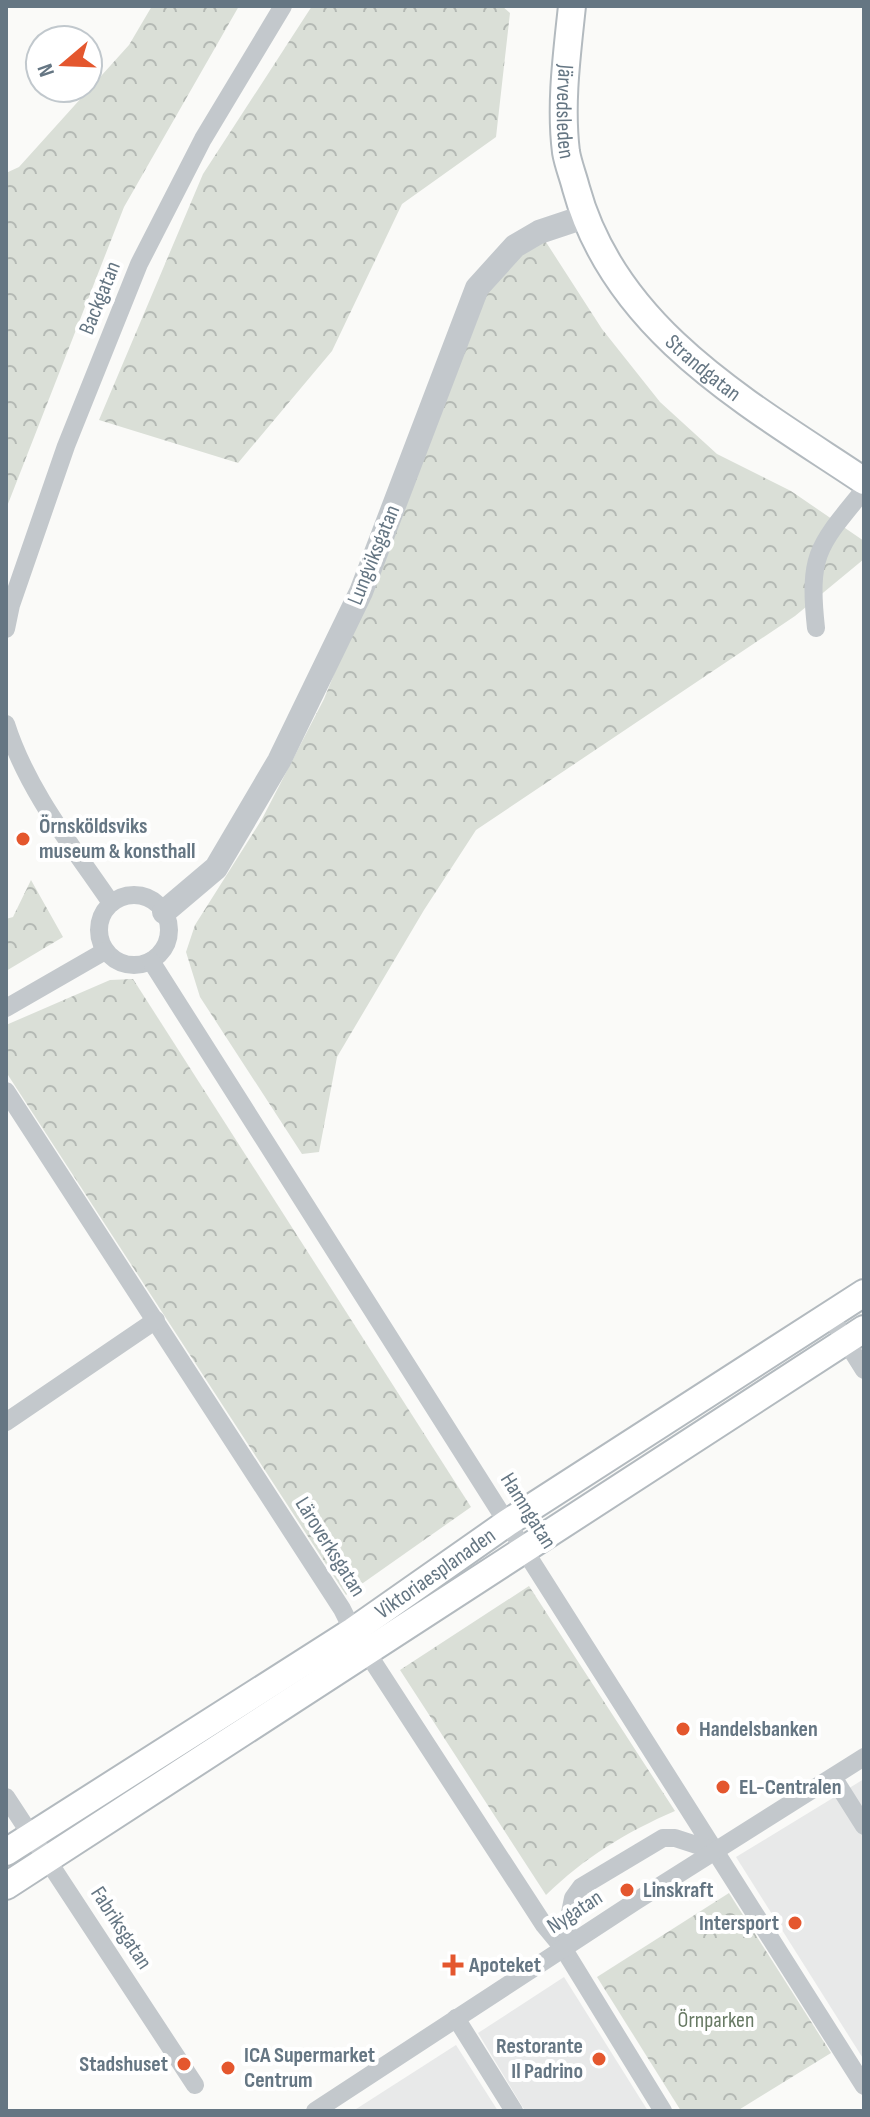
<svg xmlns="http://www.w3.org/2000/svg" width="870" height="2117" viewBox="0 0 870 2117" font-family="'Sofia Sans Condensed',sans-serif">
<style>
.built{fill:#e8e9e9}
.forest{fill:url(#forest-crowns)}
.lines{fill:none;stroke-linecap:round;stroke-linejoin:round}
.secondary-casing{stroke:#b3babf;stroke-width:30}
.minor{stroke:#c3c8cc;stroke-width:18}
.tertiary{stroke:#c3c8cc;stroke-width:24}
.secondary{stroke:#fff;stroke-width:26}
.poi-dot{fill:#e4572e;stroke:#fff;stroke-width:3}
.labels{text-anchor:middle;dominant-baseline:central;stroke-width:8;stroke-linejoin:round;paint-order:stroke}
.street-label{font-size:22px;fill:#657683;stroke:#fff}
.poi-label{font-size:22px;font-weight:bold;fill:#657683;stroke:#fff;text-anchor:start}
.park-label{font-size:22px;fill:#687a64;stroke:#fff}
</style>
<defs>
<pattern id="forest-crowns" width="20" height="18" patternUnits="userSpaceOnUse" patternTransform="scale(2)"><rect width="20" height="18" fill="#dadfd7"/><path d="M2 6a3 3 0 1 1 6 0M12 15a3 3 0 1 1 6 0" fill="none" stroke="#b4b9b4"/></pattern>
</defs>
<rect width="100%" height="100%" fill="#fafaf8"/>
<!-- built -->
<g class="built">
<polygon points="864,1779 864,2060 736,1857"/>
<polygon points="564,1977 648,2111 525,2111 478,2033"/>
<polygon points="456,2045 498,2111 353,2111"/>
</g>
<!-- forest -->
<g class="forest">
<polygon points="152,6 239,6 124,207 6,509 6,173 19,167 129,45"/>
<polygon points="312,6 502,6 510,13 496,137 402,204 332,351 238,463 99,420 203,174"/>
<polygon points="544,239 602,329 660,402 717,454 791,491 864,541 864,559 795,616 476,830 424,910 337,1057 319,1152 302,1154 200,997 186,952 195,925 262,819 324,699 428,443 483,293 516,255"/>
<polygon points="31,880 63,937 6,971 6,919 13,917"/>
<polygon points="133,979 471,1507 346,1595 6,1072 6,1025 110,980"/>
<path d="M529,1586l146,225c-49,21 -91,47 -129,84l-146,-225z"/>
<polygon points="729,1893 831,2053 737,2111 681,2111 597,1977"/>
</g>
<g class="lines">
<defs>
<g id="secondary">
<path id="s1" d="M572,6c-5,48 -12,98 -6,146 2,12 7,24 10,36 39,143 173,216 288,293"/>
<path id="s2" d="M6,1852l347,-221 154,-108 357,-230"/>
<polyline points="6,1886 864,1329"/>
</g>
</defs>
<!-- secondary casing -->
<use href="#secondary" class="secondary-casing"/>
<!-- minor -->
<g class="minor">
<path d="M816,628c-8,-74 2,-82 48,-138"/>
<polyline points="6,629 11,605 66,446 139,264 203,139 283,6"/>
<path d="M6,724c21,66 66,122 105,179"/>
<circle cx="134" cy="930" r="35"/>
<polyline points="151,961 864,2086"/>
<polyline points="6,1008 105,951"/>
<polyline points="6,1091 342,1609 353,1631 544,1925 563,1948 663,2111"/>
<polyline points="830,1316 864,1370"/>
<polyline points="6,1422 156,1320"/>
<polyline points="833,1777 864,1826"/>
<polyline points="6,1797 195,2085"/>
<polyline points="563,1948 573,1898 581,1887 663,1838 675,1838 715,1851"/>
<polyline points="456,2018 514,2111"/>
<polyline points="315,2111 636,1901 864,1757"/>
</g>
<!-- tertiary -->
<polyline class="tertiary" points="164,912 216,868 279,761 361,592 477,288 515,246 539,232 584,217"/>
<!-- secondary -->
<use href="#secondary" class="secondary"/>
</g>
<!-- markers -->
<g class="poi-dot">
<circle cx="23" cy="839" r="8"/>
<circle cx="683" cy="1729" r="8"/>
<circle cx="723" cy="1787" r="8"/>
<circle cx="627" cy="1890" r="8"/>
<circle cx="795" cy="1923" r="8"/>
<path d="M449 1953h8v8h8v8h-8v8h-8v-8h-8v-8h8z"/>
<circle cx="599" cy="2059" r="8"/>
<circle cx="184" cy="2064" r="8"/>
<circle cx="228" cy="2068" r="8"/>
</g>
<g class="labels">
<!-- street labels -->
<g class="street-label">
<text stroke="none"><textPath href="#s1" startOffset="106">Järvedsleden</textPath></text>
<text transform="translate(100 298) rotate(-68)">Backgatan</text>
<text stroke="none"><textPath href="#s1" startOffset="408">Strandgatan</textPath></text>
<text transform="translate(374 555) rotate(-68)">Lungviksgatan</text>
<text transform="translate(528 1511) rotate(58)">Hamngatan</text>
<text transform="translate(330 1547) rotate(58)">Läroverksgatan</text>
<text stroke="none"><textPath href="#s2" startOffset="512">Viktoriaesplanaden</textPath></text>
<text transform="translate(575 1912) rotate(-33)">Nygatan</text>
<text transform="translate(121 1928) rotate(57)">Fabriksgatan</text>
</g>
<!-- poi labels -->
<g class="poi-label">
<text x="39" y="826">Örnsköldsviks<tspan x="39" dy="25">museum &amp; konsthall</tspan></text>
<text x="699" y="1729">Handelsbanken</text>
<text x="739" y="1787">EL-Centralen</text>
<text x="643" y="1890">Linskraft</text>
<text x="779" y="1923" text-anchor="end">Intersport</text>
<text x="469" y="1965">Apoteket</text>
<text x="583" y="2046" text-anchor="end">Restorante<tspan x="583" dy="25">Il Padrino</tspan></text>
<text x="244" y="2055">ICA Supermarket<tspan x="244" dy="25">Centrum</tspan></text>
<text x="168" y="2064" text-anchor="end">Stadshuset</text>
</g>
<!-- park labels -->
<g class="park-label">
<text x="716" y="2020">Örnparken</text>
</g>
</g>
<!-- border -->
<rect width="870" height="2117" fill="none" stroke="#657683" stroke-width="16"/>
<!-- north arrow -->
<g transform="translate(64 64) rotate(251)"><circle r="38" fill="#ffffff" stroke="#c1c8cd" stroke-width="2"/>
<path d="M0-6L14 30L0 20L-14 30Z" fill="#e4572e"/>
<text y="-12" font-size="22" font-weight="bold" text-anchor="middle" fill="#657683">N</text>
</g>
</svg>
